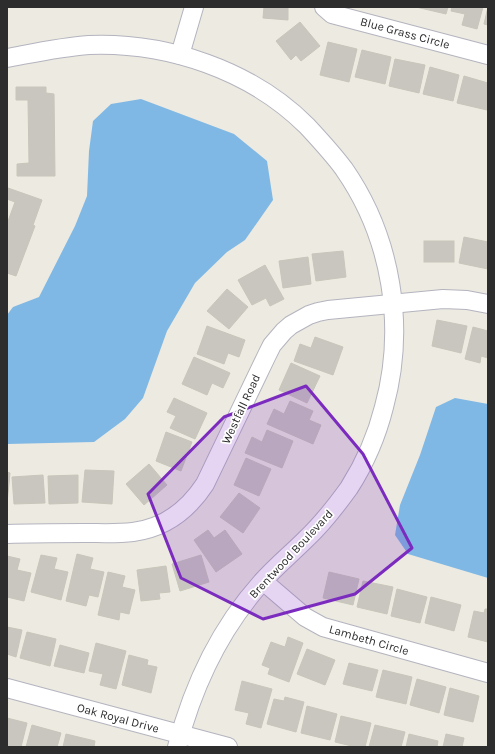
<svg xmlns="http://www.w3.org/2000/svg" width="495" height="754" viewBox="0 0 495 754" font-family="Karla,sans-serif">
<style>
.water{fill:#7fb8e4}
.building{fill:#c9c6c0;stroke:#c8c6ba}
.lines{fill:none;stroke-linecap:round;stroke-linejoin:round}
.minor-casing{stroke:#b4b4bf;stroke-width:20}
.minor{stroke:#fff;stroke-width:18}
.marked{fill:#7b2cbf;fill-opacity:0.2;stroke:#7b2cbf;stroke-width:3;stroke-linejoin:round}
.labels{text-anchor:middle;dominant-baseline:central;stroke-width:3.5;stroke-linejoin:round;paint-order:stroke}
.street-label{font-size:12px;fill:#2d2d2d;stroke:#fff}
</style>
<rect width="100%" height="100%" fill="#edeae1"/>
<!-- water -->
<g class="water">
<polygon points="141,99 234,134 267,161 273,200 245,240 227,252 195,283 167,331 143,398 125,419 94,442 7,444 7,315 13,307 39,297 75,226 87,196 89,151 93,121 111,104"/>
<polygon points="455,398 488,404 488,578 408,554 395,535 400,505 420,455 436,407"/>
</g>
<!-- building -->
<g class="building">
<polygon points="264,7 288,7 288,20 263,18"/>
<polygon points="416,7 448,7 446,14"/>
<polygon points="452,7 483,7 477,29 462,25 465,14 451,11"/>
<polygon points="488,7 488,25 484,24"/>
<polygon points="300,22 320,46 301,61 296,55 291,60 276,41"/>
<polygon points="328,42 357,49 349,82 320,75"/>
<polygon points="362,50 391,57 385,84 355,77"/>
<polygon points="395,59 425,65 419,93 389,86"/>
<polygon points="430,67 459,75 453,101 423,94"/>
<polygon points="464,76 488,83 488,104 487,110 457,103"/>
<polygon points="16,87 46,87 46,93 54,94 55,176 17,176 17,164 29,163 28,100 16,100"/>
<polygon points="8,188 42,200 33,225 35,226 16,276 7,273 7,224 15,202 7,199 7,192"/>
<polygon points="464,237 488,242 488,269 459,263"/>
<rect x="424" y="241" width="30" height="21"/>
<polygon points="343,251 346,277 316,281 312,254"/>
<polygon points="308,257 311,284 283,288 279,261"/>
<polygon points="265,265 284,299 270,306 266,298 252,305 238,280"/>
<polygon points="227,289 248,307 229,329 207,311"/>
<polygon points="437,320 467,326 461,353 432,346"/>
<polygon points="207,326 245,340 239,357 228,353 224,364 197,354"/>
<polygon points="473,327 488,331 488,358 481,356 480,363 465,359"/>
<polygon points="315,337 343,347 333,375 294,361 300,344 311,348"/>
<polygon points="194,357 230,373 223,388 212,383 207,395 182,384"/>
<polygon points="291,363 320,376 307,403 279,390"/>
<polygon points="174,398 207,413 195,439 170,428 176,416 167,412"/>
<polygon points="290,401 313,411 309,420 321,425 313,444 267,424 274,409 284,414"/>
<polygon points="267,430 293,441 282,468 245,453 252,437 262,442"/>
<polygon points="166,432 192,442 181,471 156,461"/>
<polygon points="246,458 271,469 259,496 234,485"/>
<polygon points="149,464 167,485 144,505 126,484"/>
<polygon points="85,470 114,471 112,504 82,502"/>
<polygon points="7,472 10,473 7,503"/>
<polygon points="43,475 45,503 14,504 12,477"/>
<polygon points="78,475 78,503 49,504 48,476"/>
<polygon points="239,493 260,508 243,533 220,517"/>
<polygon points="208,530 214,538 225,530 242,554 216,572 194,540"/>
<polygon points="77,554 93,558 90,569 104,572 98,597 89,595 86,606 66,601"/>
<polygon points="41,555 57,558 54,569 68,572 61,600 31,592"/>
<polygon points="201,555 209,582 180,591 172,564"/>
<polygon points="7,556 20,559 17,570 31,573 24,601 7,597"/>
<polygon points="166,566 170,592 159,593 160,599 141,601 137,570"/>
<polygon points="108,572 125,576 122,587 135,590 129,614 120,612 119,620 98,615"/>
<polygon points="329,572 359,579 353,605 323,598"/>
<polygon points="363,581 393,587 387,614 357,607"/>
<polygon points="397,589 427,597 420,623 391,616"/>
<polygon points="431,597 461,605 454,631 425,623"/>
<polygon points="485,609 488,609 488,642 468,637 474,611 484,613"/>
<polygon points="7,627 22,630 16,657 7,654"/>
<polygon points="27,632 56,639 50,666 20,658"/>
<polygon points="288,637 303,643 289,682 268,674 270,668 262,665 271,642 285,647"/>
<polygon points="96,643 126,651 116,689 100,685 103,674 89,671"/>
<polygon points="60,645 89,653 84,673 54,666"/>
<polygon points="307,649 335,660 325,685 297,674"/>
<polygon points="129,655 148,660 147,665 157,667 151,693 122,685"/>
<polygon points="349,663 378,670 372,691 343,684"/>
<polygon points="383,670 412,677 406,704 376,697"/>
<polygon points="417,679 446,687 439,713 410,705"/>
<polygon points="242,681 272,689 261,728 246,724 249,713 235,710"/>
<polygon points="450,688 479,696 473,722 444,715"/>
<polygon points="285,697 304,702 296,732 267,724 274,699 284,701"/>
<polygon points="307,706 337,714 330,740 301,733"/>
<polygon points="341,716 371,723 365,747 356,747 335,742"/>
<polygon points="7,718 27,723 21,747 11,747 7,746"/>
<polygon points="32,725 61,733 57,747 26,747"/>
<polygon points="375,725 405,732 401,747 369,747"/>
<polygon points="66,734 95,741 94,747 63,747"/>
<polygon points="409,734 438,741 437,747 406,747"/>
<polygon points="446,734 464,738 462,747 443,747"/>
</g>
<g class="lines">
<defs>
<g id="minor">
<polyline points="324,7 332,14 488,55"/>
<polyline points="180,55 194,7"/>
<path d="M7,58c27,-5 54,-11 82,-13 78,-3 162,25 218,81 13,14 26,28 37,43 48,69 62,158 40,238 -7,28 -19,56 -35,81 -13,18 -27,36 -43,51 -15,15 -31,28 -45,44 -42,47 -68,103 -84,164"/>
<path d="M7,534c26,-1 51,-1 77,-1 16,0 33,1 49,-1 31,-4 55,-22 72,-48l62,-129 5,-10 12,-14 7,-6 18,-10 9,-3 10,-2 115,-11 24,1 21,4"/>
<polyline points="263,581 305,617 323,627 488,673"/>
<polyline points="7,688 228,747"/>
</g>
</defs>
<!-- minor casing -->
<use href="#minor" class="minor-casing"/>
<!-- minor -->
<use href="#minor" class="minor"/>
</g>
<!-- marked area -->
<path class="marked" d="M306,386l57,68 49,94 -57,46 -92,25 -82,-41 -33,-84 76,-77z"/>
<g class="labels">
<!-- street labels -->
<g class="street-label">
<text transform="translate(405 33) rotate(15)">Blue Grass Circle</text>
<text transform="translate(241 409) rotate(-65)">Westfall Road</text>
<text transform="translate(291 554) rotate(-47)">Brentwood Boulevard</text>
<text transform="translate(369 640) rotate(16)">Lambeth Circle</text>
<text transform="translate(118 718) rotate(15)">Oak Royal Drive</text>
</g>
</g>
<!-- border -->
<rect width="495" height="754" fill="none" stroke="#2d2d2d" stroke-width="16"/>
</svg>
